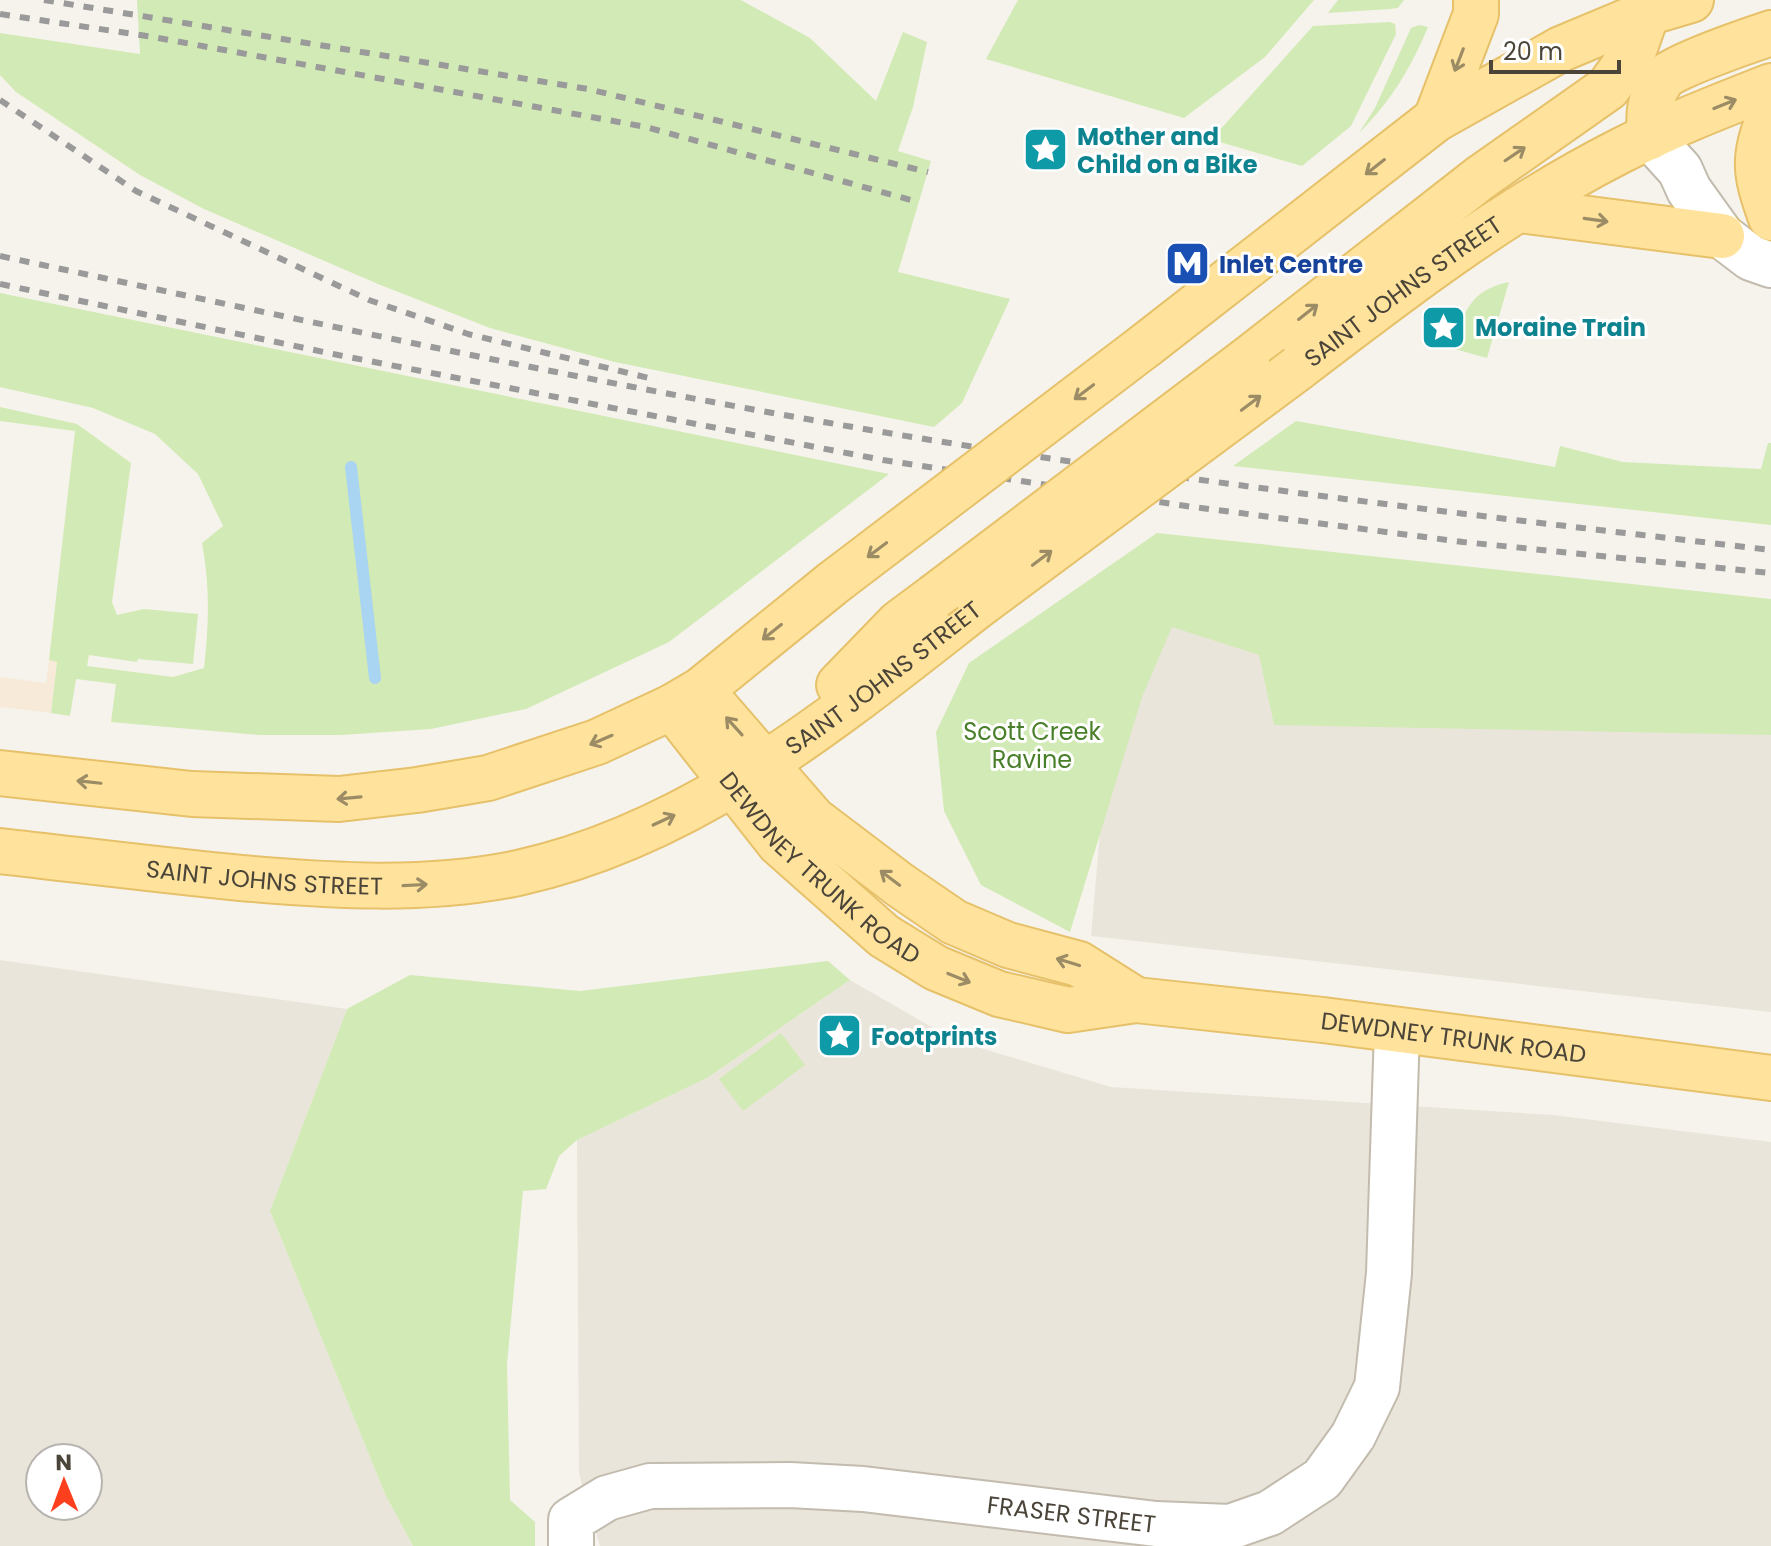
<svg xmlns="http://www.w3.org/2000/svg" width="1771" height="1546" viewBox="0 0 1771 1546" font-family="Poppins,sans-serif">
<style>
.residential{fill:#eae5da;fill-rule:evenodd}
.commercial{fill:#f7ead8}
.green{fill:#d2eab5}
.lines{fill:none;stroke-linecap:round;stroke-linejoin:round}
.stream{stroke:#a9d4f2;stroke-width:12}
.minor-casing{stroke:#c2bbae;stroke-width:48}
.major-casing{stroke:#e6c16a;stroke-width:48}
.minor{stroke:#fff;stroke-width:44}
.major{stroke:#ffe39c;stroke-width:44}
.rail{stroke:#9a9a9a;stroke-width:6;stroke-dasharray:10 10;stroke-linecap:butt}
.major-bridge-casing{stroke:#e6c16a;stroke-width:48;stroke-linecap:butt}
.major-bridge{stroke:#ffe39c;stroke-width:44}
.oneway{stroke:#9c8c66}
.labels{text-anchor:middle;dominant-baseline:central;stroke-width:6;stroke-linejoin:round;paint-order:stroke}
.culture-label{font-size:24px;font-weight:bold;fill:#0d838f;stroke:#fff;text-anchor:start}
.transit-label{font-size:24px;font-weight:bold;fill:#164399;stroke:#fff;text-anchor:start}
.street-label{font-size:24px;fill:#4b4439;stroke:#fff}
.park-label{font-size:24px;fill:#4a7f2a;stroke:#fff}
</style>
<rect width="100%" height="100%" fill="#f6f3ec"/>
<!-- residential -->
<g class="residential">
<polygon points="1121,591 1771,666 1771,1012 1091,936"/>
<path d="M0,960l347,49 -77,202 115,283 28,52h-413zM40,1458h48v48h-48z"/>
<polygon points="850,980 954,1040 1111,1087 1552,1115 1771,1142 1771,1546 600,1546 579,1474 577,1140 707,1078"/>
</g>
<!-- commercial -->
<polygon class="commercial" points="49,660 57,662 51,713 0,707 0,677 46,683"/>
<!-- green -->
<g class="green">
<polygon points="137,0 741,0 810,38 876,101 903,32 927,42 913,107 898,151 931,161 898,272 1010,299 962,403 934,427 615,362 490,328 378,284 204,209 140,175 16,92 0,75 0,33 140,54"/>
<polygon points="1018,0 1314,0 1265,57 1184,118 986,59"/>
<polygon points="1338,0 1404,0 1398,8 1390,9 1328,13"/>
<polygon points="1390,22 1395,24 1396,34 1351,126 1302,166 1213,140 1218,132 1313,26"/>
<path d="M1419,25l9,2c-17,41 -37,74 -69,106l16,-25 36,-80z"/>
<path d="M1509,282l-22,76 -36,-10c15,-35 16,-57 58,-66z"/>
<path d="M0,293l889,181 -220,168 -143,67 -95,20 -90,6h-82l-148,-13 5,-38 -40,-5 -6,37 -19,-3 6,-51 -8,-2 26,-229 -75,-10v-14l77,17 54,39 -19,139 5,13 27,-6 54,5 -5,50 -55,-5 -1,3 -48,-7 -2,11 86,11 31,-9c5,-43 6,-83 -2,-125l21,-17 -25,-52 -43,-40 -62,-26 -93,-21z"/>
<polygon points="1296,421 1555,467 1560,446 1623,462 1761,469 1768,443 1771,443 1771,525 1233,466"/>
<polygon points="1157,533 1771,599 1771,735 1274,725 1259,655 1172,627 1142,697 1070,932 981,885 944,811 936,732 969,663"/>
<polygon points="828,961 850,980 707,1078 577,1140 559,1156 546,1189 523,1191 507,1364 510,1500 535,1522 535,1546 413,1546 385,1494 270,1211 347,1009 410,975 580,991"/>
<polygon points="781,1033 805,1065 743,1111 719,1079"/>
</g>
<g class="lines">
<!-- stream -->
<polyline class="stream" points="351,467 375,678"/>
<defs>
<g id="minor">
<polyline points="1650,137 1680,170 1689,190 1722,236 1751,258 1771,265"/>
<path id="s1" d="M571,1546v-26l36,-22 43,-12 140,-1 73,4 293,35 74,3 40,-14 52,-34 31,-43 24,-49 12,-114 8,-243"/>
</g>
<g id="major">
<path d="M1771,111c-18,47 -17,60 0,107"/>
<polyline points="1436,119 1476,14 1476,0"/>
<path d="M1650,137c-2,-22 -1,-41 13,-59 8,-11 90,-39 108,-45"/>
<polyline points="1519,210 1722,236"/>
<polyline points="1146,345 1436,119 1561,49 1647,13 1691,0"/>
<polyline points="1247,360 1480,178 1608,88 1633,53 1647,13"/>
<path id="s2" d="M1298,368c103,-79 206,-158 322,-217 49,-25 100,-45 151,-65"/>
<polyline points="839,685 899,623 934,597"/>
<polyline points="701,690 813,819 900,885 954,922 1008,945 1079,964 1136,1000"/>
<path id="s3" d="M672,707l107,136 105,93 52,32 63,26 69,16 68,-10 187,20 448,58"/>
<polyline points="0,773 192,794 339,799 417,790 488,778 597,742 672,707 701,690 833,583"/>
<path id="s4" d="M0,851c80,9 160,19 241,27 91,8 186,14 277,-5 178,-39 322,-160 462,-269"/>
</g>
</defs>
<!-- minor casing -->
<use href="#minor" class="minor-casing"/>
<!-- major casing -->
<use href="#major" class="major-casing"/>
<!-- minor -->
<use href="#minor" class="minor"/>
<!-- major -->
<use href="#major" class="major"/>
<!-- rail -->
<g class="rail">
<polyline points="44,0 588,89 928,172"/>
<polyline points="0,14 153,37 646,127 918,202"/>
<polyline points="0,100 136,191 369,300 468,334 657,380"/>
<path d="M0,256c297,63 594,128 894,178 291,48 584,82 877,116"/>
<polyline points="0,284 338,355 883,460 1186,506 1463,542 1771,573"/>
</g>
<defs>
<g id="major-bridge">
<polyline points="833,583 1146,345"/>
<polyline points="934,597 1247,360"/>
<polyline points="980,604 1298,368"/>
</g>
</defs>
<!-- major-bridge casing -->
<use href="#major-bridge" class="major-bridge-casing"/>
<!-- major-bridge -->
<use href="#major-bridge" class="major-bridge"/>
</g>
<!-- one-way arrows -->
<defs><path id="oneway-shaft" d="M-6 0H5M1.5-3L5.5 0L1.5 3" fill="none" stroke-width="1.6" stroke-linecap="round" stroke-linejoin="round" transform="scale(2)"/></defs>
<g class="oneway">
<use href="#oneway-shaft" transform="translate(1459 60) rotate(111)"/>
<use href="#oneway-shaft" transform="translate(1725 104) rotate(-22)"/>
<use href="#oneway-shaft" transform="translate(1515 154) rotate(-34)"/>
<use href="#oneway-shaft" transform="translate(1375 167) rotate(142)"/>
<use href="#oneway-shaft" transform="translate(1596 220) rotate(8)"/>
<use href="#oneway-shaft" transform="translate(1308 312) rotate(-38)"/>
<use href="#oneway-shaft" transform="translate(1084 392) rotate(143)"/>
<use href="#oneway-shaft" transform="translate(1251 403) rotate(-37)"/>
<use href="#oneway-shaft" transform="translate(877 550) rotate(143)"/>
<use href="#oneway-shaft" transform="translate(1042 558) rotate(-37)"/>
<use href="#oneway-shaft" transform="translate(772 632) rotate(141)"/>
<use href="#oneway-shaft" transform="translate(734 726) rotate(-132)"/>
<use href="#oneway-shaft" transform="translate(601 740) rotate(157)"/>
<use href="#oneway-shaft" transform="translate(89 782) rotate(-174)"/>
<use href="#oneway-shaft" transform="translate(349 798) rotate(175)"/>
<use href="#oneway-shaft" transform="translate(664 820) rotate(-25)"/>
<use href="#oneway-shaft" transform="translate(890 878) rotate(-143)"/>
<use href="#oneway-shaft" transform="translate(415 885) rotate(-3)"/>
<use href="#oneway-shaft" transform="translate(1068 962) rotate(-163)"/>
<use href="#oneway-shaft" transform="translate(959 978) rotate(22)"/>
</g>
<!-- icons -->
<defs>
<symbol id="sight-square" viewBox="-11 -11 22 22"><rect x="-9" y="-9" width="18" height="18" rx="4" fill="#0f9aa8" stroke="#fff"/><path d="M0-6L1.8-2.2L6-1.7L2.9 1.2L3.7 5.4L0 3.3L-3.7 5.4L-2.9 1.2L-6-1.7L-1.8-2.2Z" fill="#fff"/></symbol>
<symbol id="metro-square" viewBox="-11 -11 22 22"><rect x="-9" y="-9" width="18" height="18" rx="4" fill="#1a4fb4" stroke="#fff"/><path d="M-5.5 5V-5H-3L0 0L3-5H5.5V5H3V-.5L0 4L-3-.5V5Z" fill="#fff"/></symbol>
</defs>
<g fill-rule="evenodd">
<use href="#sight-square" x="1020" y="124" width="51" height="51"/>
<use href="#metro-square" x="1162" y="238" width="51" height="51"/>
<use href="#sight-square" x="1418" y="302" width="51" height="51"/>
<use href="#sight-square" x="814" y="1010" width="51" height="51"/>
</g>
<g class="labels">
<!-- culture labels -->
<g class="culture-label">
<text x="1077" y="136">Mother and<tspan x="1077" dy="28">Child on a Bike</tspan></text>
<text x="1475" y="327">Moraine Train</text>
<text x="871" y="1036">Footprints</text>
</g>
<!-- transit labels -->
<g class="transit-label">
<text x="1219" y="264">Inlet Centre</text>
</g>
<!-- street labels -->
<g class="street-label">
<text stroke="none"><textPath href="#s2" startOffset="130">SAINT JOHNS STREET</textPath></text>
<text stroke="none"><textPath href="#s4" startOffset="938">SAINT JOHNS STREET</textPath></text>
<text stroke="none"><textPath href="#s3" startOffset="220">DEWDNEY TRUNK ROAD</textPath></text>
<text stroke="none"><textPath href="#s4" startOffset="266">SAINT JOHNS STREET</textPath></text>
<text stroke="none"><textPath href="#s3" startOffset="902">DEWDNEY TRUNK ROAD</textPath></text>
<text stroke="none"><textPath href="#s1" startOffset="536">FRASER STREET</textPath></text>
</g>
<!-- park labels -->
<g class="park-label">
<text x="1032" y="731">Scott Creek<tspan x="1032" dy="28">Ravine</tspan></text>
</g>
</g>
<!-- north arrow -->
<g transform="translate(64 1482) rotate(359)"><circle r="38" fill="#ffffff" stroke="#b7b4b0" stroke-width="2"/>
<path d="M0-6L14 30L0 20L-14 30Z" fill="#fc3f1d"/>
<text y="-12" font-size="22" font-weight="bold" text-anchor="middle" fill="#4b4439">N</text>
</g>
<!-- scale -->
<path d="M1491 60v12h128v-12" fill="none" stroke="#4b4439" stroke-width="4"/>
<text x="1503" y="60" font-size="24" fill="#4b4439" stroke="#ffffff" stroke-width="6" paint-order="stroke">20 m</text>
</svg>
